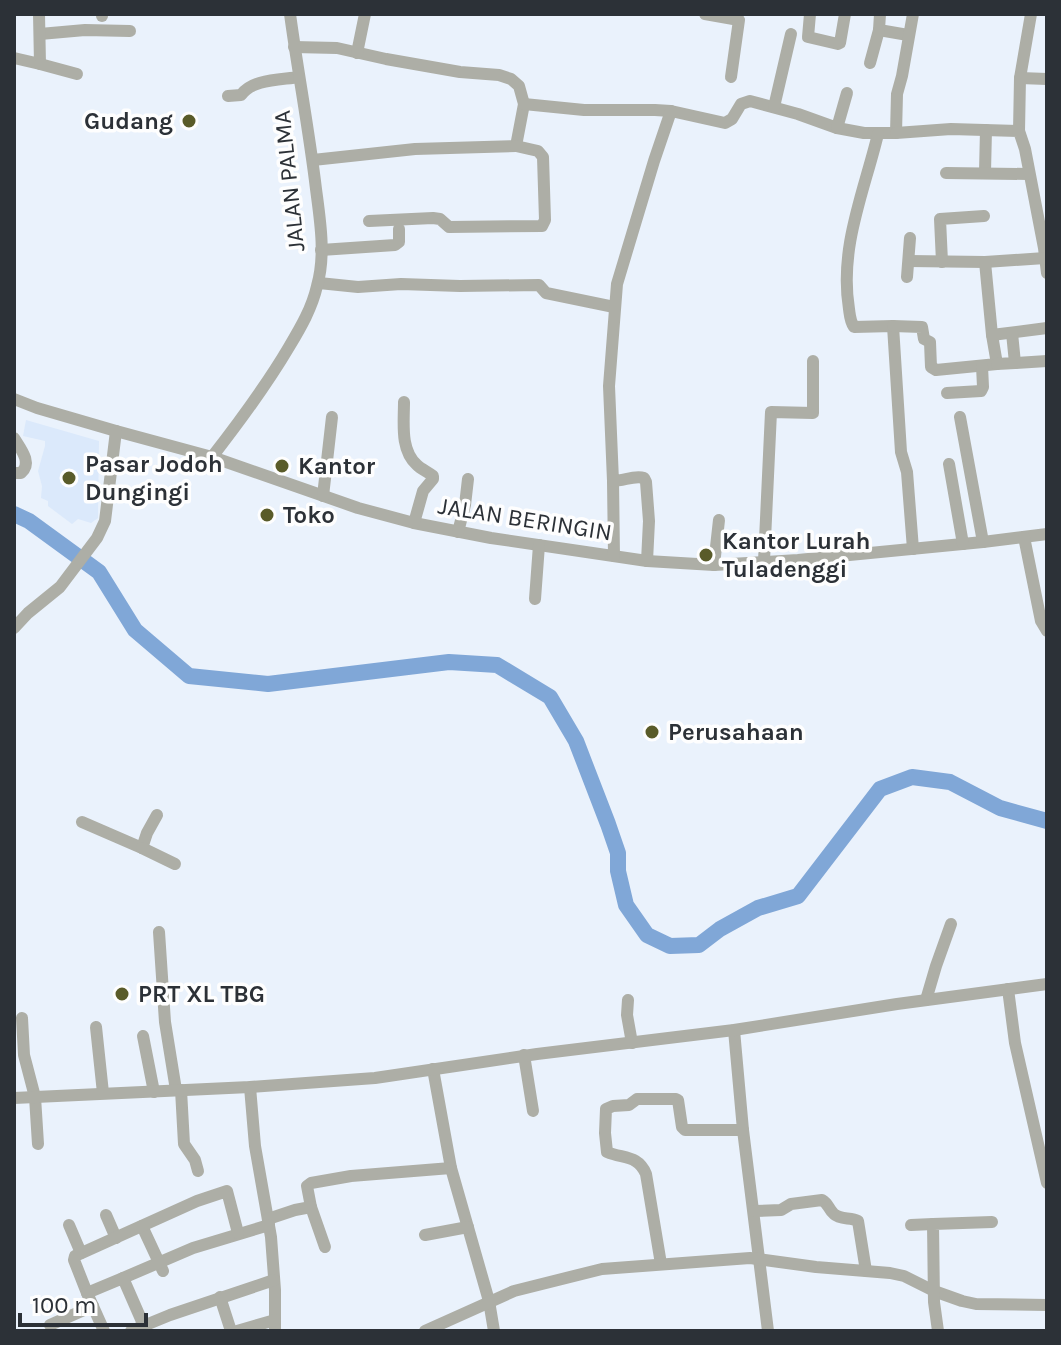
<svg xmlns="http://www.w3.org/2000/svg" width="1061" height="1345" viewBox="0 0 1061 1345" font-family="Karla,sans-serif">
<style>
.built{fill:#dbe9fb}
.lines{fill:none;stroke-linecap:round;stroke-linejoin:round}
.river{stroke:#80a7d7;stroke-width:16}
.minor{stroke:#adaea6;stroke-width:12}
.poi-dot{fill:#595b29;stroke:#fefefe;stroke-width:3}
.labels{text-anchor:middle;dominant-baseline:central;stroke-width:7;stroke-linejoin:round;paint-order:stroke}
.poi-label{font-size:24px;font-weight:bold;fill:#2c3137;stroke:#fefefe;text-anchor:start}
.street-label{font-size:24px;fill:#2c3137;stroke:#fefefe}
</style>
<rect width="100%" height="100%" fill="#eaf2fc"/>
<!-- built -->
<polygon class="built" points="26,420 99,441 98,518 91,523 78,519 72,524 48,506 48,501 41,498 42,486 38,471 45,446 45,441 23,436"/>
<g class="lines">
<!-- river -->
<polyline class="river" points="14,514 29,521 99,572 135,630 189,676 268,684 449,662 497,665 550,697 576,741 608,824 618,853 618,871 626,905 647,935 670,946 699,945 720,929 758,908 798,896 880,789 912,777 950,782 1000,808 1047,821"/>
<!-- minor -->
<g class="minor">
<polyline points="705,14 739,20 731,77"/>
<polyline points="810,14 808,37 838,44 840,43 845,14"/>
<polyline points="880,14 879,30 908,35"/>
<polyline points="102,16 102,14"/>
<polyline points="40,34 85,30 130,31"/>
<polyline points="294,47 337,48 386,59 460,72 499,75 511,79 519,86 524,104 516,146 415,149 313,160"/>
<polyline points="357,53 365,14"/>
<polyline points="14,58 40,64 39,14"/>
<polyline points="870,63 879,30"/>
<polyline points="40,64 77,74"/>
<polyline points="1020,78 1031,14"/>
<path d="M228,96l13,-1c11,-16 39,-15 58,-18"/>
<polyline points="524,104 584,110 655,110 671,111 725,123 732,119 741,104 750,101 798,114 837,128 864,133 896,133 897,94 902,76 913,14"/>
<polyline points="774,107 791,34"/>
<polyline points="837,128 847,93"/>
<polyline points="1019,131 1020,78 1047,79"/>
<polyline points="896,133 951,129 1019,131 1025,149 1044,248 1047,273"/>
<path d="M878,134c-14,58 -39,114 -29,175 1,7 1,12 5,18l39,-1 8,126 6,20 6,77"/>
<polyline points="985,172 986,130"/>
<polyline points="946,173 1028,174"/>
<polyline points="369,221 433,218 440,219 449,227 542,226 545,220 543,157 538,151 516,146"/>
<polyline points="321,250 395,245 399,242 399,229"/>
<polyline points="909,261 985,262 1045,258"/>
<polyline points="942,262 940,219 984,216"/>
<polyline points="985,262 992,335"/>
<polyline points="907,277 910,238"/>
<polyline points="319,283 358,287 401,284 460,286 539,285 546,293 614,307"/>
<polyline points="893,326 922,327 924,339 930,342 931,367 936,370 997,364 992,335 1047,328"/>
<polyline points="1015,363 1047,361"/>
<polyline points="997,364 1015,363 1012,333"/>
<polyline points="947,393 981,391 983,387 982,366"/>
<polyline points="14,399 37,408 116,431 212,457 358,508 414,523 491,538 647,561 714,565 798,560 983,542 1047,534"/>
<path d="M404,402c0,21 -4,48 13,63 4,4 11,7 16,11v3l-10,12 -9,32"/>
<polyline points="960,417 983,542"/>
<path d="M14,438c6,10 19,25 7,35h-7"/>
<path d="M212,457c28,-36 54,-71 77,-110 12,-20 23,-39 28,-61 9,-31 3,-66 -1,-97 -7,-59 -18,-116 -26,-175"/>
<polyline points="949,464 963,544"/>
<polyline points="613,481 614,556"/>
<polyline points="323,496 332,417"/>
<polyline points="458,532 465,505 468,479"/>
<polyline points="1024,537 1041,621 1047,631"/>
<path d="M647,561l2,-40 -3,-39 -2,-4c-10,-3 -20,3 -31,3l-4,-95 8,-102 37,-123 17,-50"/>
<polyline points="764,561 771,412 813,413 813,361"/>
<polyline points="714,565 719,520"/>
<polyline points="535,599 539,545"/>
<polyline points="14,628 28,613 60,587 97,538 105,521 116,431"/>
<polyline points="82,822 142,848 147,833 157,815"/>
<polyline points="142,848 175,864"/>
<polyline points="159,932 165,1022 176,1090"/>
<polyline points="1008,989 1015,1043 1047,1183"/>
<polyline points="628,1000 627,1015 632,1043"/>
<polyline points="926,1000 936,966 951,924"/>
<polyline points="22,1018 24,1055 35,1097 38,1144"/>
<polyline points="96,1027 103,1093"/>
<polyline points="734,1030 743,1130 768,1331"/>
<polyline points="143,1036 154,1092"/>
<polyline points="524,1055 533,1111"/>
<polyline points="433,1069 451,1168 489,1301 494,1331"/>
<polyline points="250,1087 255,1146 271,1237 275,1290 275,1331"/>
<polyline points="181,1090 184,1144 195,1160 198,1171"/>
<polyline points="14,1098 250,1087 375,1078 537,1054 734,1030 897,1004 1047,984"/>
<polyline points="311,1207 307,1186 311,1183 351,1176 451,1168"/>
<path d="M754,1211l27,-1 10,-6 31,-4c7,4 6,9 12,14 6,6 17,3 24,7l8,50"/>
<polyline points="106,1215 116,1238"/>
<polyline points="268,1219 295,1210 311,1207 325,1247"/>
<polyline points="69,1225 81,1253"/>
<polyline points="911,1225 933,1224"/>
<polyline points="142,1226 163,1271"/>
<polyline points="425,1235 468,1227"/>
<path d="M661,1264l-15,-90c-8,-19 -22,-15 -39,-22l-2,-19 1,-24 7,-3 16,-1 8,-6h39l2,1 4,27 3,3h58"/>
<polyline points="123,1278 193,1248 269,1225"/>
<polyline points="87,1293 74,1260 75,1256 197,1201 227,1191 238,1233"/>
<polyline points="220,1297 231,1331"/>
<polyline points="50,1325 93,1306"/>
<polyline points="104,1331 87,1293 123,1278 144,1326"/>
<polyline points="131,1331 170,1315 274,1280"/>
<polyline points="237,1331 275,1320"/>
<polyline points="425,1331 514,1291 602,1269 750,1258 816,1267 890,1273 904,1276 934,1291 962,1301 976,1304 1047,1305"/>
<polyline points="938,1331 934,1302 933,1224 992,1222"/>
</g>
</g>
<!-- markers -->
<g class="poi-dot">
<circle cx="189" cy="121" r="8"/>
<circle cx="282" cy="466" r="8"/>
<circle cx="69" cy="478" r="8"/>
<circle cx="267" cy="515" r="8"/>
<circle cx="706" cy="555" r="8"/>
<circle cx="652" cy="732" r="8"/>
<circle cx="122" cy="994" r="8"/>
</g>
<g class="labels">
<!-- poi labels -->
<g class="poi-label">
<text x="173" y="121" text-anchor="end">Gudang</text>
<text x="85" y="464">Pasar Jodoh<tspan x="85" dy="28">Dungingi</tspan></text>
<text x="298" y="466">Kantor</text>
<text x="283" y="515">Toko</text>
<text x="722" y="541">Kantor Lurah<tspan x="722" dy="28">Tuladenggi</tspan></text>
<text x="668" y="732">Perusahaan</text>
<text x="138" y="994">PRT XL TBG</text>
</g>
<!-- street labels -->
<g class="street-label">
<text transform="translate(289 181) rotate(-96)">JALAN PALMA</text>
<text transform="translate(525 519) rotate(9)">JALAN BERINGIN</text>
</g>
</g>
<!-- border -->
<rect width="1061" height="1345" fill="none" stroke="#2c3137" stroke-width="32"/>
<!-- scale -->
<path d="M20 1313v12h126v-12" fill="none" stroke="#2c3137" stroke-width="4"/>
<text x="32" y="1313" font-size="24" fill="#2c3137" stroke="#fefefe" stroke-width="6" paint-order="stroke">100 m</text>
</svg>
